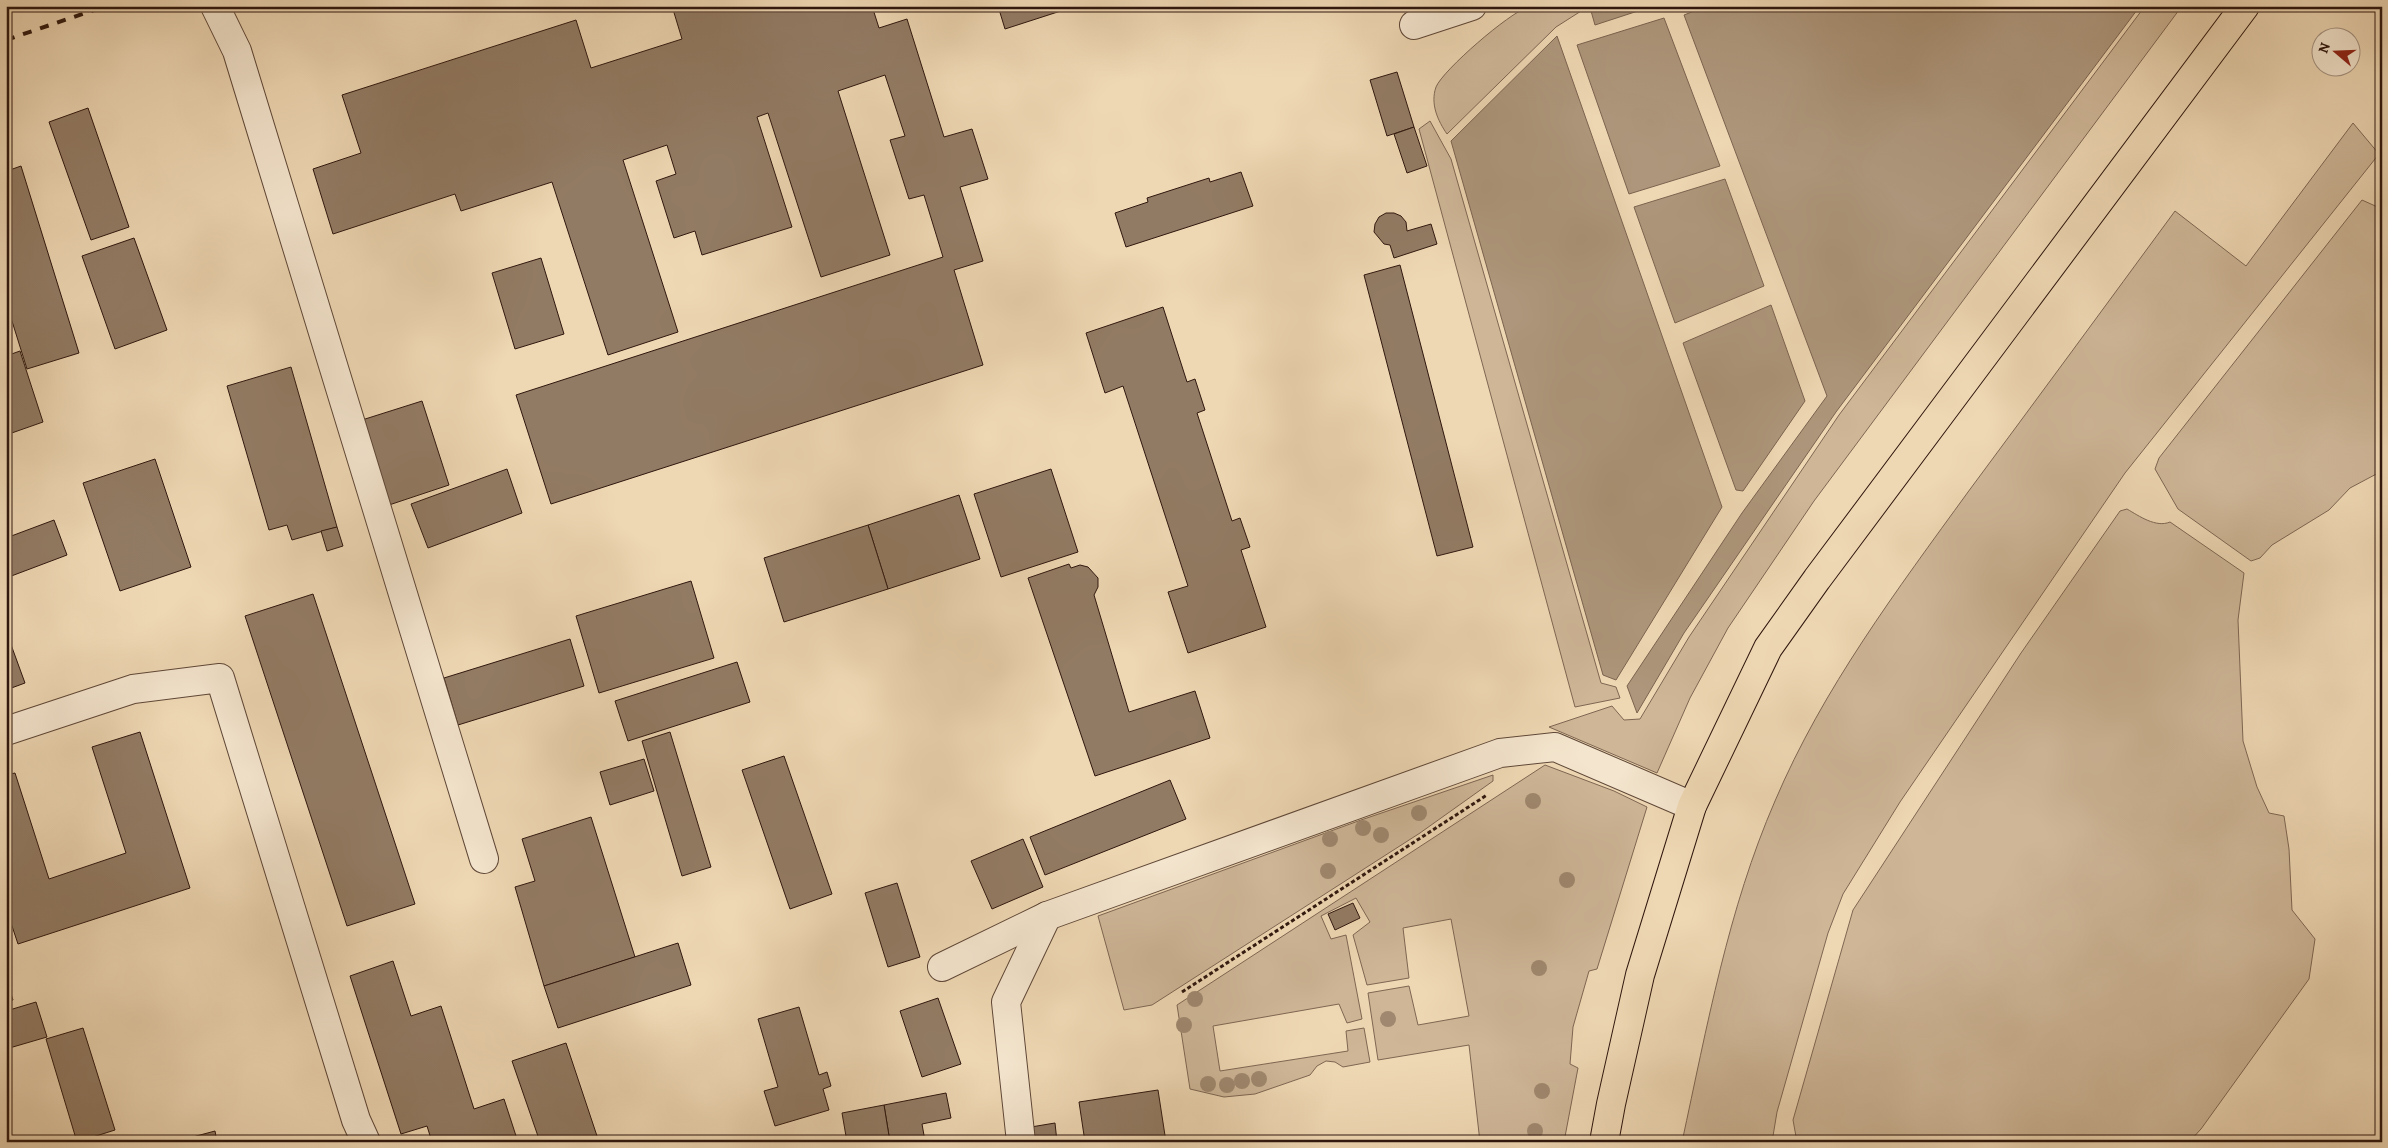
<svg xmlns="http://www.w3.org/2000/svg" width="2388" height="1148" viewBox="0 0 2388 1148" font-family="Alegreya,serif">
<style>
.green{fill:#ceb697;stroke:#7e6652}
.water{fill:#ad967b;stroke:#7b634f}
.building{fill:#927b64;stroke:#2f170e}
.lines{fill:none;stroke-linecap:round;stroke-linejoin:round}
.minor-casing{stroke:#5f4737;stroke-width:30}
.major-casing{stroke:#2f170e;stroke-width:30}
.path{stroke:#2f170e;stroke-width:3;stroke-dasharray:4 2.5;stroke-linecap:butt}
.minor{stroke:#f4e5ce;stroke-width:28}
.major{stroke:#eed7b3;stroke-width:28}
.rail{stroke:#2f170e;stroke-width:4;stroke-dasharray:9 9;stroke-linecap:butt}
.tree{fill:#9f886f}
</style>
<rect width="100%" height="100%" fill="#eed7b3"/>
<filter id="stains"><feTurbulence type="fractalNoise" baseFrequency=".004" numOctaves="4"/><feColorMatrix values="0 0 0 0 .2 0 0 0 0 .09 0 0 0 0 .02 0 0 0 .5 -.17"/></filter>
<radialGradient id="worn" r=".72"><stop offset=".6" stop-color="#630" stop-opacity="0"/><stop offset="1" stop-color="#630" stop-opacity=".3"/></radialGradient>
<!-- green -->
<g class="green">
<path d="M1589,6l-33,21 -109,107c-9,-13 -17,-30 -11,-47 7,-17 73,-74 92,-80 11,-4 47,-1 61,-1z"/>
<polygon points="2145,6 2182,6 1814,501 1728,628 1690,698 1657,773 1549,727 1612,706 1624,720 1640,719 1689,637 1839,415"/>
<polygon points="1430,121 1451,159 1601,683 1616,687 1620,698 1575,707 1419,129"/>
<path d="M2353,123l26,31 -254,319 -225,329 -57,92 -15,39 -51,179 -5,30h-90c25,-115 46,-233 93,-341 48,-113 122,-211 193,-309 69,-93 138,-187 207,-281l71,55z"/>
<polygon points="2362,200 2382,209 2382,471 2350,488 2329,510 2272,545 2260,558 2251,561 2178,509 2155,469 2159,458"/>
<path d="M2127,509c12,7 29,19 43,13l74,51 -6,47 5,121 14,46 12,26 15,3 5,33 3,61 23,29 -6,40 -108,150 -12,13h-392l-4,-22 60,-210 168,-257 99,-142z"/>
<polygon points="1545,765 1614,791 1647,807 1597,969 1589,971 1573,1027 1570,1064 1578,1068 1564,1142 1480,1142 1469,1045 1378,1060 1368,993 1409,986 1418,1025 1469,1016 1451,919 1403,928 1409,978 1367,985 1353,935 1370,922 1356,898 1321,916 1331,939 1346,935 1362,1019 1347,1023 1339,1004 1213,1026 1220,1071 1348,1051 1346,1031 1364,1028 1370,1062 1343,1067 1335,1062 1326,1061 1317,1066 1310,1075 1255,1094 1224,1097 1190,1089 1177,1005"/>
<polygon points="1493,775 1493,781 1420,833 1152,1005 1124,1010 1098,916 1361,820"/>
</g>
<!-- water -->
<g class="water">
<polygon points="1606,6 1643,6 1644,9 1595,25 1591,11"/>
<polygon points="1707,6 2140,6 1836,412 1684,633 1637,713 1627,686 1742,513 1827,396 1684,15"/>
<polygon points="1664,18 1720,166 1629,194 1577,45"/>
<polygon points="1557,36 1722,507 1616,680 1603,675 1451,141"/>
<polygon points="1725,179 1764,286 1675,323 1634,207"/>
<polygon points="1771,305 1805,401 1743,491 1736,490 1683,343"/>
</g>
<!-- building -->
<g class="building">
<polygon points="672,6 872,6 879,28 907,19 944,137 972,129 988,179 960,187 983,261 954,270 983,365 551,504 516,395 943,257 924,195 909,199 890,140 905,136 885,75 838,91 890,255 821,277 768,113 757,117 792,227 702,255 695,231 674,238 656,181 676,174 667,145 623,160 678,332 608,355 552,182 461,211 455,194 333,234 313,169 361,153 342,95 576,20 591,68 682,39"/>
<polygon points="998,6 1069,6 1070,8 1005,29"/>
<polygon points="1397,72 1414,127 1387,136 1370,80"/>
<polygon points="88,108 129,227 91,240 49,122"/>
<polygon points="1414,127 1427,166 1407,173 1394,134"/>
<polygon points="21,166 79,353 27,369 6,302 6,168 7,171"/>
<polygon points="1241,172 1253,206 1126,247 1115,213 1148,202 1147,198 1209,178 1210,182"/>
<polygon points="1386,213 1394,213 1401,216 1406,222 1407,231 1431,224 1437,244 1394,258 1390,245 1384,244 1374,232 1375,224 1379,217"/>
<polygon points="134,238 167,330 115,349 82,256"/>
<polygon points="541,258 564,334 515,349 492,273"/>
<polygon points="1400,265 1473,547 1437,556 1364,275"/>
<polygon points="1163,307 1187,382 1195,379 1205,410 1197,413 1232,521 1240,518 1250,547 1241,550 1266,627 1188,653 1168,592 1188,586 1123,386 1105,393 1086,333"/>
<polygon points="20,351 43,422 6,435 6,356"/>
<polygon points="291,367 337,527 292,540 287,525 269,530 227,386"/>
<polygon points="422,401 449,485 389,505 362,420"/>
<polygon points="155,459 191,567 120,591 83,483"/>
<polygon points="507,469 522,513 428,548 411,504"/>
<polygon points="1051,469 1078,552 1001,577 974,494"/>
<polygon points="959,495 980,559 888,589 868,525"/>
<polygon points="54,520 67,555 6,578 6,538"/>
<polygon points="868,525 888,589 784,622 764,558"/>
<polygon points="337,527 343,546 327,551 321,531"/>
<polygon points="1069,564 1071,568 1080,565 1088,567 1098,578 1098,587 1094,595 1129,712 1195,691 1210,738 1095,776 1028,578"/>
<polygon points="691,581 714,658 599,693 576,616"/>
<polygon points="313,594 415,904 347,926 245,616"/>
<polygon points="6,631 25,683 6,690"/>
<polygon points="570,639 584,686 458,725 444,678"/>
<polygon points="737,662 750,702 628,741 615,701"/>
<polygon points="140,732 190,888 18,944 6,908 6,775 15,773 49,879 126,853 92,747"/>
<polygon points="670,732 711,867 682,876 642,741"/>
<polygon points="784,756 832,894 790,909 742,770"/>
<polygon points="644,759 654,791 610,805 600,772"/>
<polygon points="1170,780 1186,819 1045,875 1030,837"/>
<polygon points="591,817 635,957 544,986 515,887 535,881 522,839"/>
<polygon points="1023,839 1043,887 992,909 971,861"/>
<polygon points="897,883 920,957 888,967 865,893"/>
<polygon points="1353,903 1360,918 1335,930 1328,914"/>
<polygon points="678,943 691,985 558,1028 544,986"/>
<polygon points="393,961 411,1016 441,1006 474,1109 504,1099 518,1142 432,1142 427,1126 401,1134 350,976"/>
<polygon points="6,978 13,1000 6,1003"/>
<polygon points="938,998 961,1064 922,1077 900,1011"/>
<polygon points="36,1002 47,1037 6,1049 6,1011"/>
<polygon points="799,1007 819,1075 827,1072 831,1086 823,1089 829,1110 775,1126 764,1091 778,1087 758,1019"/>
<polygon points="83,1028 115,1130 77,1142 46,1039"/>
<polygon points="566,1043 599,1142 540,1142 512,1061"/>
<polygon points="1158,1090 1166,1142 1085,1142 1079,1102"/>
<polygon points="946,1093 951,1118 922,1124 925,1141 890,1142 884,1105"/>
<polygon points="884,1105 890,1142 847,1142 842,1113"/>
<polygon points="1055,1123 1057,1142 1034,1142 1031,1127"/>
<polygon points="215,1131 217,1142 174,1142"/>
</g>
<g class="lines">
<defs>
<g id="minor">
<polyline points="215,6 237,51 484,859"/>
<polyline points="1414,25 1472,6"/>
<polyline points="6,731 133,689 220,678 356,1120 366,1142"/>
<polyline points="942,967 1047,916 1500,753 1555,747 1692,806"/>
<polyline points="1021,1142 1006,1002 1047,916"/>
</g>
<polyline id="major" points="1604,1142 1611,1104 1640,975 1692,806 1768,648 1817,579 2245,6"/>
</defs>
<!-- minor casing -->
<use href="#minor" class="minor-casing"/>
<!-- major casing -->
<use href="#major" class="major-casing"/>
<!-- path -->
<polyline class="path" points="1182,992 1487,795"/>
<!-- minor -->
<use href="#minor" class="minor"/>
<!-- major -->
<use href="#major" class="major"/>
<!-- rail -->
<polyline class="rail" points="6,40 106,6"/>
</g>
<!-- trees -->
<g class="tree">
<circle cx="1533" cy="801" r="8"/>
<circle cx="1419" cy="813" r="8"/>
<circle cx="1363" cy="828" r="8"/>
<circle cx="1381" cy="835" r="8"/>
<circle cx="1330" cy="839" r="8"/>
<circle cx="1328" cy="871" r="8"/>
<circle cx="1567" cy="880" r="8"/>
<circle cx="1539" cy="968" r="8"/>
<circle cx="1195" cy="999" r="8"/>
<circle cx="1388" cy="1019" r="8"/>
<circle cx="1184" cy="1025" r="8"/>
<circle cx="1259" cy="1079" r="8"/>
<circle cx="1242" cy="1081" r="8"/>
<circle cx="1208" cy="1084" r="8"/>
<circle cx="1227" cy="1085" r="8"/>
<circle cx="1542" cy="1091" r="8"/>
<circle cx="1535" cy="1131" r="8"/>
</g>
<!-- margin -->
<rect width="2388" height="1148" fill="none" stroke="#eed7b3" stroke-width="25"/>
<rect x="8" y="8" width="2373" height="1133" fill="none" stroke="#2f170e" stroke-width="2.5"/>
<rect x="12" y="12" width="2363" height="1123" fill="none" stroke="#2f170e"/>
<!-- north arrow -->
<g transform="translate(2336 52) rotate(289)"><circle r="24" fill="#f4e5ce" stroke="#a59381"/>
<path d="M0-4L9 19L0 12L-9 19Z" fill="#8f2418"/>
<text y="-8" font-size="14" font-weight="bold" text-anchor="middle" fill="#2f170e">N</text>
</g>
<rect width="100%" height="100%" filter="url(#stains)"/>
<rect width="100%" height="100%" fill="url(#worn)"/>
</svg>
